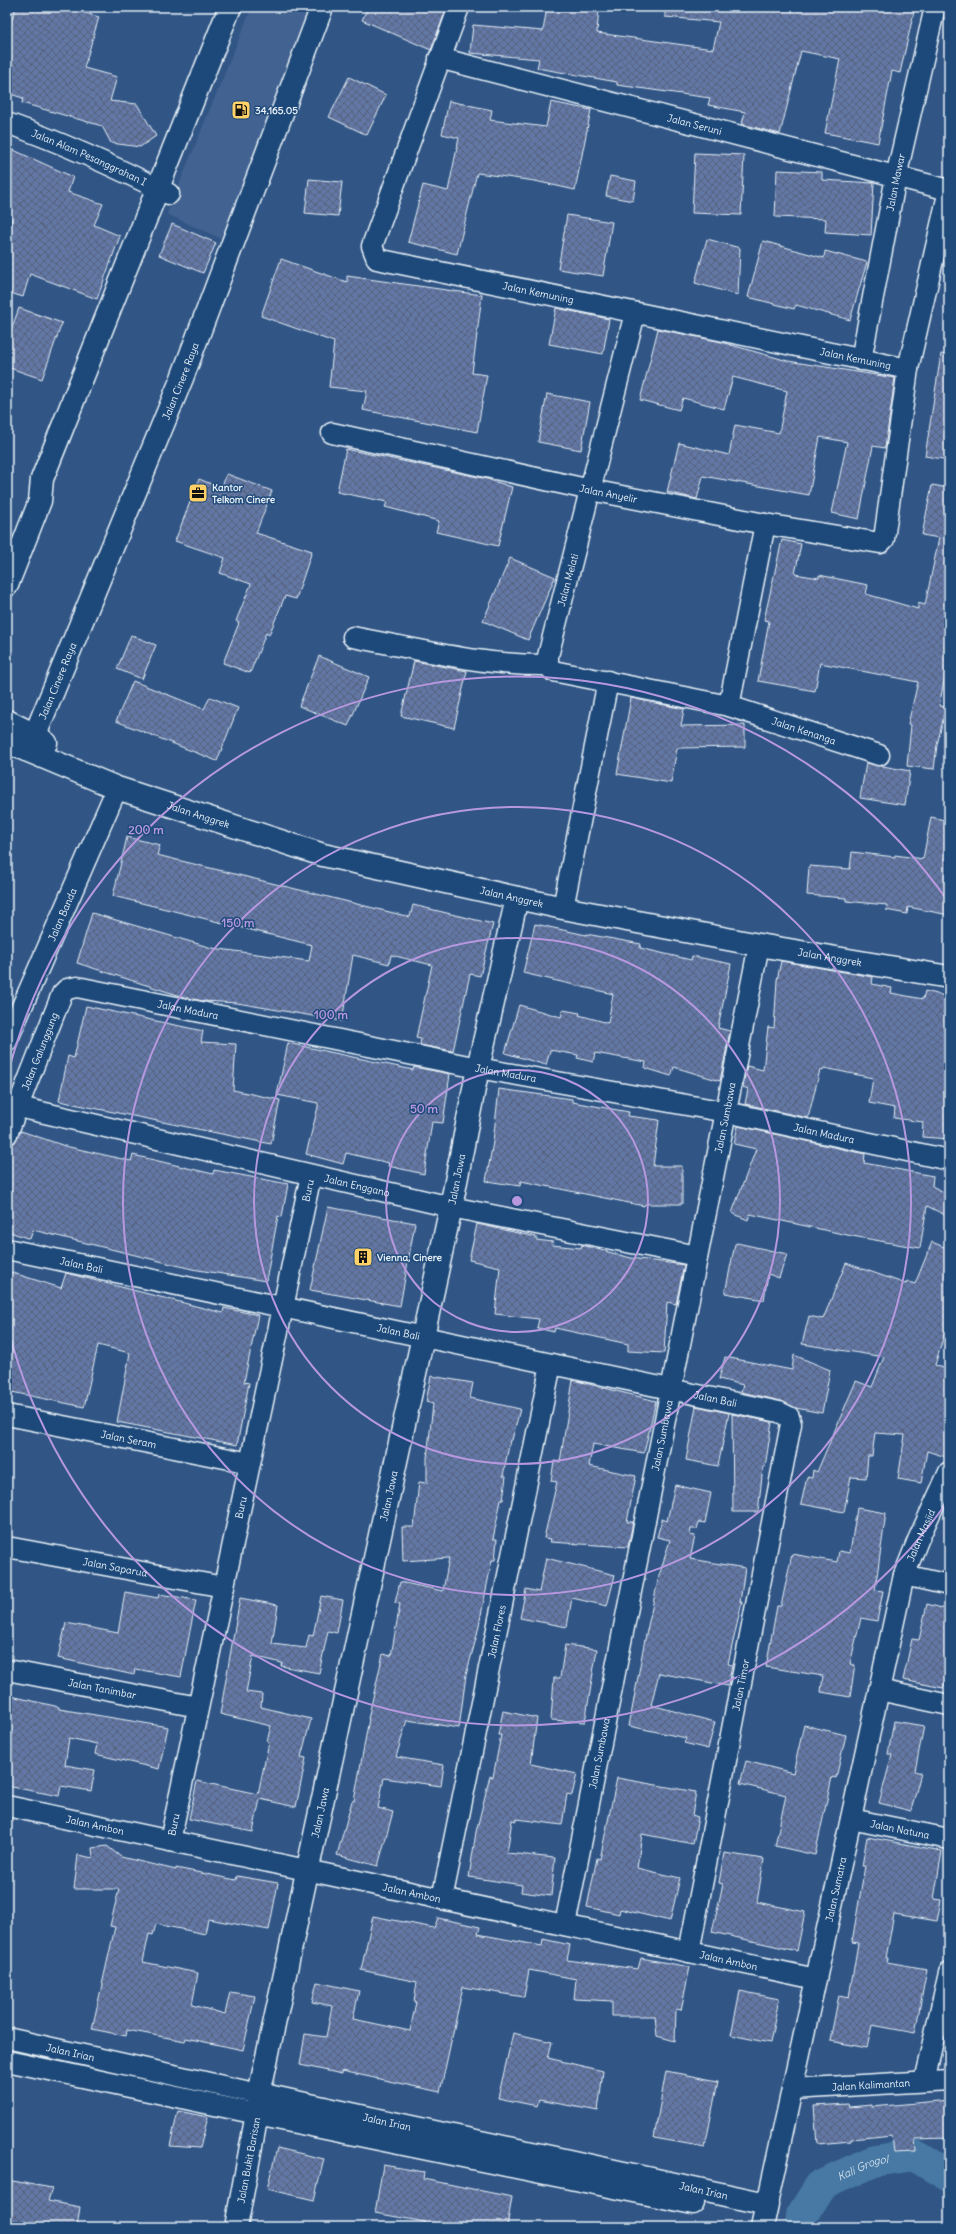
<svg xmlns="http://www.w3.org/2000/svg" width="956" height="2234" viewBox="0 0 956 2234" font-family="Delius,sans-serif">
<style>
.built{fill:#436391}
.lines{fill:none;stroke-linecap:round;stroke-linejoin:round}
.river{stroke:#4779a4;stroke-width:32}
.building{fill:url(#building-cross-hatch);stroke:#e8f1f8}
.street-casing{stroke:#e8f1f8;stroke-width:23}
.secondary-casing{stroke:#e8f1f8;stroke-width:25}
.street{stroke:#1f4a7a;stroke-width:20}
.secondary{stroke:#1f4a7a;stroke-width:22}
.ring{fill:none;stroke:#b798de;stroke-width:2}
.labels{text-anchor:middle;dominant-baseline:central;stroke-width:3;stroke-linejoin:round;paint-order:stroke}
.poi-label{font-size:10px;font-weight:bold;fill:#e8f1f8;stroke:#1f4a7a;text-anchor:start}
.street-label{font-size:10px;fill:#e8f1f8;stroke:#1f4a7a}
.water-label{font-size:11px;font-style:italic;fill:#d0dfeb;stroke:#1f4a7a}
.centre{fill:#b798de;stroke:#1f4a7a;stroke-width:2}
.ring-label{font-size:12px;text-anchor:middle;font-weight:bold;fill:#b798de;stroke:#1f4a7a;stroke-width:3;stroke-linejoin:round;paint-order:stroke}
</style>
<defs>
<pattern id="building-cross-hatch" width="8" height="8" patternUnits="userSpaceOnUse"><rect width="8" height="8" fill="#6277a5"/><path d="M0 0l8 8M0 8l8-8" fill="none" stroke="#55627c"/></pattern>
</defs>
<rect width="100%" height="100%" fill="#315686"/>
<filter id="ink" filterUnits="userSpaceOnUse"><feTurbulence type="fractalNoise" baseFrequency=".025" numOctaves="2"/><feDisplacementMap in="SourceGraphic" scale="8" xChannelSelector="R" yChannelSelector="G"/><feConvolveMatrix kernelMatrix="1 2 1 2 8 2 1 2 1" color-interpolation-filters="sRGB"/></filter>
<g filter="url(#ink)">
<!-- built -->
<polygon class="built" points="252,7 313,7 222,239 167,214"/>
<g class="lines">
<!-- river -->
<path class="river" id="s1" d="M801,2227l1,-12 19,-30 53,-24 40,-6 35,21"/>
</g>
<!-- building -->
<g class="building">
<polygon points="16,7 64,7 99,17 84,68 117,77 110,101 137,104 156,136 140,147 111,143 102,126 22,103 23,98 7,93 7,34"/>
<polygon points="368,7 447,7 431,50 362,20"/>
<polygon points="547,7 599,7 597,33 713,49 719,22 665,17 665,7 915,7 900,73 892,71 878,143 825,133 840,59 801,51 780,134 742,124 745,112 708,105 710,98 617,85 617,82 537,68 539,59 470,53 473,25 543,31"/>
<polygon points="349,77 386,95 367,135 329,117"/>
<polygon points="449,101 492,110 490,120 546,127 551,102 591,110 575,190 535,181 477,173 457,254 408,242 423,185 448,191 459,138 442,134"/>
<polygon points="7,147 73,177 68,192 103,204 94,225 120,236 97,299 30,274 23,297 7,292 7,237 12,219 7,218"/>
<polygon points="695,153 744,155 741,215 692,213"/>
<polygon points="777,170 822,172 822,180 874,183 871,235 825,232 826,219 775,217"/>
<polygon points="610,176 636,181 633,201 606,196"/>
<polygon points="309,179 342,182 338,216 305,213"/>
<polygon points="567,215 612,222 603,276 558,269"/>
<polygon points="172,224 216,243 203,273 159,255"/>
<polygon points="707,239 740,248 738,295 695,283"/>
<polygon points="763,241 824,258 825,251 867,262 850,320 796,305 794,309 748,297"/>
<polygon points="281,259 347,282 347,276 482,295 472,373 487,375 477,432 363,410 367,391 329,387 334,342 261,316"/>
<polygon points="19,308 62,323 42,379 7,367 7,341"/>
<polygon points="556,308 609,319 603,354 549,344"/>
<polygon points="658,329 717,341 788,361 895,378 885,448 873,446 859,519 832,513 847,442 820,437 809,495 703,476 697,499 667,492 679,443 729,455 735,425 779,433 787,391 733,377 724,409 683,398 679,410 640,400"/>
<polygon points="941,354 949,355 949,460 925,456"/>
<polygon points="547,394 590,402 581,450 538,442"/>
<polygon points="346,449 487,479 512,487 498,546 436,532 439,521 385,507 387,502 337,492"/>
<polygon points="227,474 272,491 256,533 312,551 296,599 285,596 269,635 266,633 250,673 223,663 239,623 236,621 251,584 220,573 225,558 175,541 199,479 221,488"/>
<polygon points="932,485 949,488 949,657 939,706 946,707 937,745 934,769 907,766 911,725 908,724 918,682 820,663 815,691 758,681 769,621 764,620 782,540 801,544 795,574 819,578 819,575 868,585 866,594 918,609 918,603 925,605 939,538 922,535"/>
<polygon points="510,558 555,577 528,640 483,621"/>
<polygon points="131,635 156,645 142,679 117,669"/>
<polygon points="319,656 369,677 348,726 299,706"/>
<polygon points="414,661 467,671 454,728 401,716"/>
<polygon points="133,681 204,709 210,697 238,708 217,761 116,721"/>
<polygon points="631,698 684,709 681,726 745,725 745,747 677,748 671,783 617,774"/>
<polygon points="866,763 910,771 905,805 860,798"/>
<polygon points="931,817 949,821 949,915 908,907 907,914 886,910 887,905 846,901 846,898 807,895 809,866 850,869 852,852 895,857 895,855 923,859"/>
<polygon points="127,837 160,845 157,855 410,917 413,905 493,924 480,976 470,974 453,1051 420,1045 421,1039 416,1038 432,965 391,955 389,964 353,955 342,1021 237,1003 204,1001 187,998 77,963 92,913 212,948 309,961 312,945 113,896"/>
<polygon points="535,924 586,935 586,934 641,944 640,948 691,960 692,956 731,964 718,1028 730,1031 720,1081 674,1067 671,1076 645,1068 646,1062 595,1053 593,1062 577,1058 578,1055 550,1050 546,1065 505,1053 519,1005 561,1017 563,1010 580,1013 579,1015 608,1023 613,994 523,973"/>
<polygon points="781,961 873,977 872,984 892,988 891,993 923,999 925,991 949,997 949,1139 922,1137 923,1122 894,1118 895,1108 869,1103 873,1078 824,1068 823,1071 820,1070 808,1118 745,1104 748,1089 743,1087 747,1066 763,1070 768,1027 774,1028 777,980"/>
<polygon points="86,1006 203,1031 201,1042 236,1044 233,1090 280,1100 271,1144 59,1101 68,1056 74,1058"/>
<polygon points="288,1043 413,1070 414,1067 450,1074 443,1123 432,1122 424,1174 388,1166 389,1163 346,1153 343,1164 306,1154 318,1107 318,1103 277,1095"/>
<polygon points="499,1089 572,1099 572,1102 629,1112 628,1116 659,1120 653,1166 682,1166 682,1204 645,1204 644,1206 521,1181 520,1186 486,1181 493,1142"/>
<polygon points="738,1126 865,1154 864,1163 933,1176 932,1186 949,1195 949,1217 927,1206 920,1248 852,1236 750,1214 748,1220 732,1213 756,1149 734,1144"/>
<polygon points="21,1131 65,1146 131,1161 133,1155 213,1174 214,1170 288,1184 282,1217 278,1216 266,1281 192,1269 33,1230 30,1239 7,1231 7,1153 10,1145 14,1143"/>
<polygon points="328,1207 415,1223 400,1306 310,1290"/>
<polygon points="477,1224 536,1237 536,1240 553,1242 552,1245 581,1248 582,1245 631,1258 684,1265 676,1304 667,1302 664,1353 628,1351 628,1344 555,1328 554,1332 537,1328 539,1319 495,1314 500,1267 469,1260"/>
<polygon points="932,1242 949,1249 949,1319 935,1365 949,1370 949,1458 927,1451 921,1483 898,1479 905,1435 875,1433 872,1456 868,1456 866,1478 851,1477 844,1512 801,1504 807,1477 812,1478 813,1470 817,1472 856,1381 872,1387 884,1357 802,1344 809,1316 823,1319 846,1263 906,1284 907,1281 915,1284"/>
<polygon points="737,1243 787,1254 779,1278 768,1274 764,1300 725,1293 735,1244"/>
<polygon points="7,1271 61,1288 66,1273 223,1313 224,1308 258,1315 244,1382 249,1383 237,1445 117,1422 130,1353 98,1345 84,1407 7,1391"/>
<polygon points="794,1355 830,1370 822,1413 796,1408 781,1401 741,1392 743,1385 719,1379 725,1357 792,1370"/>
<polygon points="431,1376 473,1383 470,1398 520,1409 512,1440 510,1440 503,1476 506,1476 503,1500 501,1500 493,1539 497,1539 495,1560 492,1560 477,1635 466,1675 459,1728 407,1720 396,1757 444,1765 441,1786 384,1778 378,1808 393,1812 378,1866 337,1855 352,1801 354,1801 369,1719 368,1719 383,1654 391,1656 400,1604 395,1603 400,1582 443,1591 449,1558 403,1561 402,1527 414,1527 419,1482 427,1483 427,1458 433,1404 426,1402"/>
<polygon points="573,1380 656,1401 644,1453 593,1444 589,1466 636,1476 627,1522 633,1522 628,1547 550,1542 551,1539 544,1538 557,1482 551,1481 554,1461 560,1462"/>
<polygon points="696,1406 729,1413 718,1466 686,1460"/>
<polygon points="732,1414 772,1422 765,1467 763,1467 758,1512 733,1512"/>
<polygon points="675,1485 711,1493 705,1523 699,1522 697,1529 691,1529 690,1535 695,1536 690,1559 745,1568 740,1602 742,1602 728,1664 732,1665 728,1686 659,1673 651,1705 715,1722 708,1749 684,1743 686,1738 629,1726 644,1644 659,1576 670,1540 657,1537 662,1519 667,1521"/>
<polygon points="857,1508 886,1513 875,1590 883,1591 877,1621 861,1618 850,1664 855,1665 850,1697 821,1692 823,1676 766,1667 777,1606 781,1606 792,1554 837,1562 839,1551 850,1553"/>
<polygon points="546,1558 615,1575 607,1606 572,1598 567,1627 520,1618 526,1589 539,1592"/>
<polygon points="125,1592 158,1598 159,1594 196,1600 181,1677 135,1669 134,1675 58,1658 66,1623 118,1633"/>
<polygon points="321,1596 343,1600 337,1633 328,1631 319,1673 281,1666 282,1663 253,1656 246,1692 262,1694 261,1707 311,1719 301,1757 306,1758 296,1807 260,1799 253,1832 189,1819 197,1781 258,1794 269,1742 267,1741 271,1726 220,1714 240,1598 278,1605 272,1644 306,1648 309,1635 313,1636"/>
<polygon points="927,1604 949,1610 949,1684 945,1683 943,1688 903,1680 912,1639 919,1640"/>
<polygon points="565,1645 597,1649 585,1722 551,1720 554,1678 560,1678"/>
<polygon points="11,1696 59,1707 59,1709 168,1727 159,1769 95,1754 97,1744 69,1738 65,1765 95,1770 91,1791 61,1786 59,1796 7,1786 7,1716"/>
<polygon points="503,1711 537,1718 531,1764 577,1774 572,1795 567,1794 562,1825 517,1819 516,1821 512,1820 507,1853 555,1858 551,1896 521,1892 522,1885 469,1877 476,1832 490,1776 493,1777 501,1735 498,1735"/>
<polygon points="894,1721 924,1726 915,1771 921,1773 911,1811 879,1803 892,1755 888,1754"/>
<polygon points="804,1725 846,1735 836,1778 832,1777 815,1855 775,1846 786,1795 740,1784 746,1761 793,1773"/>
<polygon points="617,1778 696,1792 692,1815 698,1817 693,1844 642,1834 637,1868 680,1878 670,1921 620,1909 619,1914 587,1907 597,1858 600,1859"/>
<polygon points="867,1837 942,1851 934,1899 941,1900 937,1921 894,1914 886,1958 888,1958 887,1962 927,1969 915,2033 872,2025 867,2048 830,2041 839,1995 849,1997 858,1943 852,1942 865,1866 862,1866"/>
<polygon points="107,1846 121,1857 176,1870 176,1868 236,1880 237,1876 278,1883 269,1930 208,1919 205,1934 156,1924 153,1935 149,1934 143,1962 198,1973 192,2005 225,2014 230,1992 255,1996 243,2050 186,2038 185,2041 127,2030 126,2036 92,2029 115,1927 110,1926 119,1889 74,1889 78,1855 93,1858 92,1848"/>
<polygon points="724,1853 764,1859 757,1902 805,1912 797,1951 712,1932 723,1884 719,1883"/>
<polygon points="373,1916 434,1928 438,1918 480,1927 478,1934 542,1946 543,1939 570,1945 567,1960 638,1969 641,1958 690,1967 681,2010 676,2009 675,2041 657,2036 655,2016 612,2016 612,2001 574,1999 576,1979 529,1970 524,1997 463,1987 440,2092 342,2071 342,2074 300,2065 305,2034 326,2037 332,2006 312,2002 317,1982 359,1991 353,2019 410,2031 416,2002 414,2002 417,1982 361,1970"/>
<polygon points="740,1991 779,1999 770,2043 731,2035"/>
<polygon points="513,2033 552,2042 548,2058 603,2071 598,2111 539,2100 537,2106 498,2098"/>
<polygon points="666,2071 718,2081 705,2147 654,2138"/>
<polygon points="949,2100 949,2138 915,2139 916,2152 894,2153 892,2135 851,2139 851,2141 817,2144 814,2106 848,2104 849,2107 872,2105 872,2107"/>
<polygon points="178,2111 208,2117 200,2148 170,2146"/>
<polygon points="277,2148 324,2159 314,2200 267,2189"/>
<polygon points="383,2165 424,2172 423,2179 512,2197 507,2227 424,2227 425,2222 375,2213"/>
<polygon points="7,2180 52,2188 48,2201 80,2207 77,2227 7,2227"/>
</g>
<g class="lines">
<defs>
<g id="street">
<path id="s2" d="M459,7l-87,239 5,13 531,110"/>
<path id="s3" d="M439,58l510,132"/>
<path id="s4" d="M7,123c56,20 109,44 162,71"/>
<path id="s5" d="M635,313l-87,343v9l5,6 176,35 150,49"/>
<path id="s6" d="M861,360l35,-183 39,-170"/>
<path id="s7" d="M332,433l259,57 174,34 115,19 4,-4 24,-170 41,-179"/>
<path d="M353,637c64,12 130,29 195,28"/>
<polyline points="729,706 765,524"/>
<polyline points="563,908 608,681"/>
<path id="s8" d="M7,1041l110,-253"/>
<path id="s9" d="M19,1107l432,100 246,49"/>
<path id="s10" d="M7,1134l55,-140 5,-5 10,-2 401,81 248,44 223,48"/>
<path id="s11" d="M7,1249l772,163 10,5 2,7 -102,528"/>
<path id="s12" d="M7,1415l243,48"/>
<path id="s13" d="M7,1547l217,40"/>
<polyline points="904,1575 949,1585"/>
<path id="s14" d="M7,1670l191,37"/>
<polyline points="879,1690 949,1705"/>
<path id="s15" d="M7,1806l809,173"/>
<path id="s16" d="M851,1819l98,20"/>
<path id="s17" d="M170,1841l141,-666"/>
<path id="s18" d="M442,1899l109,-535"/>
<path id="s19" d="M565,1925l194,-980"/>
<path id="s20" d="M7,2038l252,56"/>
<polyline points="7,2061 257,2114"/>
<polyline points="924,2081 949,1973"/>
<path id="s21" d="M792,2089l157,-9"/>
<path id="s22" d="M767,2204l137,-629 14,-35 31,-68"/>
</g>
<g id="secondary">
<polyline points="7,585 40,501 42,479 230,7"/>
<polyline points="7,721 35,735 46,743"/>
<path id="s23" d="M7,742l110,46 206,67 240,53 196,37 190,32"/>
<path id="s24" d="M26,750l9,-15 147,-357 140,-371"/>
<path id="s25" d="M259,2094l508,110 -5,23"/>
<polyline points="257,2114 693,2203"/>
<path id="s26" d="M236,2227l21,-113 2,-20 192,-887 27,-139 39,-170"/>
</g>
</defs>
<!-- street casing -->
<use href="#street" class="street-casing"/>
<!-- secondary casing -->
<use href="#secondary" class="secondary-casing"/>
<!-- street -->
<use href="#street" class="street"/>
<!-- secondary -->
<use href="#secondary" class="secondary"/>
</g>
</g>
<!-- distance rings -->
<g class="ring">
<circle cx="517" cy="1201" r="131"/>
<circle cx="517" cy="1201" r="263"/>
<circle cx="517" cy="1201" r="394"/>
<path d="M947 1502A525 525 0 0 1 8 1328M8 1074A525 525 0 0 1 947 900"/>
</g>
<!-- icons -->
<defs>
<symbol id="fuel-square" viewBox="-11 -11 22 22"><rect x="-9" y="-9" width="18" height="18" rx="4" fill="#ffd166" stroke="#1f4a7a"/><path d="M-5.5-6h7V0h2V4h1.3V-2.5L3-4.5l.8-.8L6-3V5H2.5V1h-1V6h-7ZM-4.2-4.7v3.2H.2V-4.7Z" fill="#111"/></symbol>
<symbol id="office-square" viewBox="-11 -11 22 22"><rect x="-9" y="-9" width="18" height="18" rx="4" fill="#ffd166" stroke="#1f4a7a"/><path d="M-6-3h4V-5.5h4V-3h4V5H-6ZM-1-4.5V-3h2v-1.5ZM-6 0V1H6V0Z" fill="#111"/></symbol>
<symbol id="building-square" viewBox="-11 -11 22 22"><rect x="-9" y="-9" width="18" height="18" rx="4" fill="#ffd166" stroke="#1f4a7a"/><path d="M-4-6H4V6H1V3H-1V6H-4ZM-2.5-4.3h1.7v1.8h-1.7ZM.8-4.3h1.7v1.8H.8ZM-2.5-1h1.7V.8h-1.7ZM.8-1h1.7V.8H.8Z" fill="#111"/></symbol>
</defs>
<g fill-rule="evenodd">
<use href="#fuel-square" x="230" y="99" width="22" height="22"/>
<use href="#office-square" x="187" y="482" width="22" height="22"/>
<use href="#building-square" x="352" y="1246" width="22" height="22"/>
</g>
<g class="labels">
<!-- poi labels -->
<g class="poi-label">
<text x="255" y="110">34.165.05</text>
<text x="212" y="487">Kantor<tspan x="212" dy="12">Telkom Cinere</tspan></text>
<text x="377" y="1257">Vienna, Cinere</text>
</g>
<!-- street labels -->
<g class="street-label">
<text stroke="none"><textPath href="#s3" startOffset="264">Jalan Seruni</textPath></text>
<text stroke="none"><textPath href="#s4" startOffset="89">Jalan Alam Pesanggrahan I</textPath></text>
<text stroke="none"><textPath href="#s6" startOffset="181">Jalan Mawar</textPath></text>
<text stroke="none"><textPath href="#s2" startOffset="433">Jalan Kemuning</textPath></text>
<text stroke="none"><textPath href="#s2" startOffset="757">Jalan Kemuning</textPath></text>
<text stroke="none"><textPath href="#s24" startOffset="400">Jalan Cinere Raya</textPath></text>
<text stroke="none"><textPath href="#s7" startOffset="283">Jalan Anyelir</textPath></text>
<text transform="translate(568 580) rotate(-75)">Jalan Melati</text>
<text stroke="none"><textPath href="#s24" startOffset="76">Jalan Cinere Raya</textPath></text>
<text stroke="none"><textPath href="#s5" startOffset="629">Jalan Kenanga</textPath></text>
<text stroke="none"><textPath href="#s23" startOffset="205">Jalan Anggrek</textPath></text>
<text stroke="none"><textPath href="#s23" startOffset="529">Jalan Anggrek</textPath></text>
<text stroke="none"><textPath href="#s8" startOffset="138">Jalan Banda</textPath></text>
<text stroke="none"><textPath href="#s23" startOffset="853">Jalan Anggrek</textPath></text>
<text stroke="none"><textPath href="#s10" startOffset="281">Jalan Madura</textPath></text>
<text stroke="none"><textPath href="#s10" startOffset="89">Jalan Galunggung</textPath></text>
<text stroke="none"><textPath href="#s10" startOffset="605">Jalan Madura</textPath></text>
<text stroke="none"><textPath href="#s19" startOffset="823">Jalan Sumbawa</textPath></text>
<text stroke="none"><textPath href="#s10" startOffset="929">Jalan Madura</textPath></text>
<text stroke="none"><textPath href="#s26" startOffset="1071">Jalan Jawa</textPath></text>
<text stroke="none"><textPath href="#s9" startOffset="347">Jalan Enggano</textPath></text>
<text stroke="none"><textPath href="#s17" startOffset="665">Buru</textPath></text>
<text stroke="none"><textPath href="#s11" startOffset="76">Jalan Bali</textPath></text>
<text stroke="none"><textPath href="#s11" startOffset="400">Jalan Bali</textPath></text>
<text stroke="none"><textPath href="#s11" startOffset="724">Jalan Bali</textPath></text>
<text stroke="none"><textPath href="#s19" startOffset="499">Jalan Sumbawa</textPath></text>
<text stroke="none"><textPath href="#s12" startOffset="124">Jalan Seram</textPath></text>
<text stroke="none"><textPath href="#s26" startOffset="747">Jalan Jawa</textPath></text>
<text stroke="none"><textPath href="#s17" startOffset="341">Buru</textPath></text>
<text stroke="none"><textPath href="#s22" startOffset="687">Jalan Masjid</textPath></text>
<text stroke="none"><textPath href="#s13" startOffset="110">Jalan Saparua</textPath></text>
<text stroke="none"><textPath href="#s18" startOffset="273">Jalan Flores</textPath></text>
<text transform="translate(741 1685) rotate(-79)">Jalan Timor</text>
<text stroke="none"><textPath href="#s14" startOffset="97">Jalan Tanimbar</textPath></text>
<text stroke="none"><textPath href="#s19" startOffset="175">Jalan Sumbawa</textPath></text>
<text stroke="none"><textPath href="#s26" startOffset="423">Jalan Jawa</textPath></text>
<text stroke="none"><textPath href="#s15" startOffset="90">Jalan Ambon</textPath></text>
<text stroke="none"><textPath href="#s17" startOffset="17">Buru</textPath></text>
<text stroke="none"><textPath href="#s16" startOffset="50">Jalan Natuna</textPath></text>
<text stroke="none"><textPath href="#s22" startOffset="322">Jalan Sumatra</textPath></text>
<text stroke="none"><textPath href="#s15" startOffset="414">Jalan Ambon</textPath></text>
<text stroke="none"><textPath href="#s15" startOffset="738">Jalan Ambon</textPath></text>
<text stroke="none"><textPath href="#s20" startOffset="65">Jalan Irian</textPath></text>
<text stroke="none"><textPath href="#s21" startOffset="79">Jalan Kalimantan</textPath></text>
<text stroke="none"><textPath href="#s25" startOffset="131">Jalan Irian</textPath></text>
<text stroke="none"><textPath href="#s26" startOffset="68">Jalan Bukit Barisan</textPath></text>
<text stroke="none"><textPath href="#s25" startOffset="455">Jalan Irian</textPath></text>
</g>
<!-- water labels -->
<g class="water-label">
<text stroke="none"><textPath href="#s1" startOffset="93">Kali Grogol</textPath></text>
</g>
</g>
<circle cx="517" cy="1201" r="6" class="centre"/>
<g class="ring-label">
<text x="146" y="834">200 m</text>
<text x="238" y="927">150 m</text>
<text x="331" y="1019">100 m</text>
<text x="424" y="1113">50 m</text>
</g>
<!-- margin -->
<rect width="956" height="2234" fill="none" stroke="#1f4a7a" stroke-width="24"/>
<rect x="12" y="12" width="932" height="2210" fill="none" stroke="#e8f1f8" stroke-width="1.5" filter="url(#ink)"/>
</svg>
